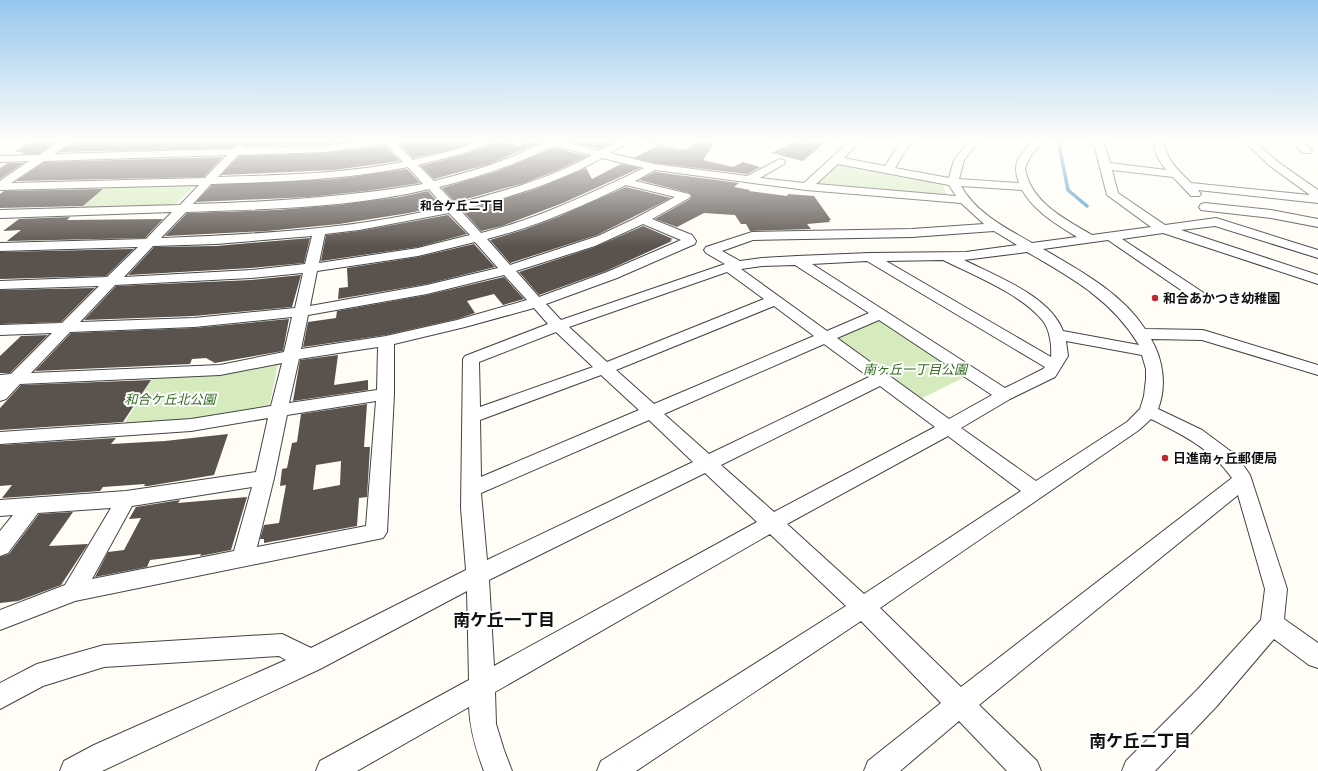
<svg xmlns="http://www.w3.org/2000/svg" width="1318" height="771" viewBox="0 0 1318 771" font-family="Merriweather,'Noto Sans JP',serif">
<style>
.green{fill:#d5ebbd}
.lines{fill:none;stroke-linecap:round;stroke-linejoin:round}
.stream{stroke:#3f96cf;stroke-width:3.5}
.building{fill:#5a524d;fill-rule:evenodd}
.minor-casing{stroke:#444;stroke-width:2}
.minor{fill:#fff;fill-rule:evenodd}
.poi-dot{fill:#c4262e;stroke:#fff;stroke-width:1.5}
.labels{text-anchor:middle;dominant-baseline:central;stroke-width:4;stroke-linejoin:round;paint-order:stroke}
.far-neighbourhood-label{font-size:12px;font-weight:bold;fill:#111;stroke:#fff}
.poi-label{font-size:13px;font-weight:bold;fill:#111;stroke:#fff;text-anchor:start}
.park-label{font-size:13px;font-style:italic;fill:#2f6b1f;stroke:#fff}
.near-neighbourhood-label{font-size:17px;font-weight:bold;fill:#111;stroke:#fff}
</style>
<rect width="100%" height="100%" fill="#fffdf5"/>
<!-- green -->
<g class="green">
<polygon points="841,163 943,182 946,195 818,185 816,184"/>
<polygon points="197,184 173,206 80,209 107,186"/>
<polygon points="882,319 967,376 918,400 834,339 835,335"/>
<polygon points="278,364 269,407 196,420 122,427 153,377 220,372"/>
</g>
<g class="lines">
<!-- stream -->
<polyline class="stream" points="1058,140 1068,190 1087,206"/>
</g>
<!-- building -->
<g class="building">
<polygon points="34,140 60,140 39,154 22,154 24,152 14,152"/>
<polygon points="74,140 364,140 325,144 245,146 239,144 233,148 59,152"/>
<polygon points="398,140 480,140 454,149 413,158 398,142"/>
<polygon points="497,140 518,146 529,141 539,143 489,164 434,179 421,166 462,155 496,143"/>
<polygon points="565,140 618,140 599,149 565,141"/>
<polygon points="700,140 716,140 703,160 733,167 743,162 760,167 747,174 654,163 634,158 657,146 683,151 687,150 693,144 696,144"/>
<polygon points="798,140 800,144 804,145 810,142 810,140 828,140 803,161 771,153"/>
<polygon points="385,146 400,161 334,170 221,175 239,156 325,153"/>
<polygon points="554,148 588,156 558,170 524,183 455,202 442,188 498,171"/>
<polygon points="223,157 204,177 16,181 44,162"/>
<polygon points="8,163 24,163 0,179 0,168"/>
<polygon points="621,164 640,168 563,203 502,226 481,231 463,211 533,190 586,168 592,179"/>
<polygon points="407,169 420,183 366,191 309,197 196,202 212,185 335,179"/>
<polygon points="655,172 739,183 734,187 750,190 749,191 787,196 788,194 814,196 831,220 829,220 830,222 807,224 811,229 750,231 746,224 741,224 735,215 704,213 677,227 655,219 690,199 692,196 689,193 639,180"/>
<polygon points="626,187 671,198 597,235 510,263 490,240 523,230 558,217"/>
<polygon points="103,189 83,206 0,208 0,194 4,191"/>
<polygon points="428,191 441,206 409,213 339,224 267,231 165,236 187,213 277,210 339,205 400,197"/>
<polygon points="448,215 467,234 418,247 321,261 326,235 359,231"/>
<polygon points="70,217 67,220 163,219 145,238 7,241 21,230 3,231 19,219"/>
<polygon points="643,226 673,239 670,240 672,241 606,271 539,295 519,272 595,247"/>
<polygon points="310,238 304,263 251,268 128,275 154,247 216,246"/>
<polygon points="474,244 495,267 427,284 338,299 339,288 348,287 347,268 418,257"/>
<polygon points="134,249 106,276 0,279 0,252"/>
<polygon points="301,275 292,307 194,316 84,320 116,286 251,280"/>
<polygon points="504,277 524,299 503,305 494,294 467,301 475,313 457,319 386,335 303,347 308,322 336,318 337,311 427,295"/>
<polygon points="95,288 61,322 0,324 0,290"/>
<polygon points="289,319 283,351 215,363 206,358 192,359 190,364 35,371 71,333 194,328"/>
<polygon points="48,335 10,373 0,373 0,356 21,336"/>
<polygon points="338,355 334,385 368,380 368,390 293,401 300,360"/>
<polygon points="151,380 123,422 0,430 0,408 21,385"/>
<path d="M367,404l-3,43h6l-3,50 -8,1 -2,28 -93,17v-4h-4l4,-14 15,-2 7,-38 -6,1 2,-17 5,-1 5,-25 5,-1 4,-28zM341,461l-1,24 -27,5 3,-25z"/>
<polygon points="228,434 214,475 148,486 144,486 145,484 103,487 100,491 2,498 12,485 0,486 0,445 116,438 111,444 165,441"/>
<polygon points="247,497 231,550 200,556 201,554 150,560 147,567 95,577 108,552 124,550 141,518 129,519 136,507 180,500 178,503"/>
<polygon points="73,512 49,546 88,544 61,585 18,601 0,603 0,557 9,554 39,514"/>
</g>
<g class="lines">
<defs>
<g id="minor">
<path d="M62,140h11l-19,14 179,-5 6,-4 4,1 1,2 81,-2 48,-6h24l-1,2 17,18 41,-10 29,-10h13l-1,2 -34,12 -43,11 16,16c38,-9 74,-21 109,-38l-2,-2 1,-1h22l-1,2 36,9 21,-11h12l-1,2 -21,11 44,11 93,12 33,-17 4,1 1,2 -1,2 -24,14 44,5 47,-43h10l-17,18 41,8 13,-21 6,-5h10l-8,9 -11,19 54,10 5,-18 16,-20h10l-16,20 -5,19 60,4c-8,-21 1,-28 15,-43h10l-14,17 -5,11c5,34 40,51 67,67l59,-8 -44,-32 -14,-55h10l7,23 56,7c-7,-10 -13,-18 -12,-30h10c1,19 14,30 27,43l119,12 -40,-29 -27,-26h10l25,22 40,28v13l-120,-13 3,4 -2,2h-8l-18,-19 -61,-7 6,23 47,32 51,-7 102,32v8l-103,-32 -34,4 137,45v9l-155,-51 -41,6 85,56 2,3 -2,3 -5,1 -5,-1 -89,-61 -65,9c36,21 79,44 102,80l58,1 115,35v10l-116,-35 -51,-1c12,20 16,47 7,70l44,21 35,26 13,19 37,114 -3,30 34,24v25l-9,-3 -35,-26 -58,68 -61,64h-33l4,-10 72,-72 63,-69 4,-31 -27,-94 -259,210 58,56 4,10h-34l-48,-50 -59,50h-36l4,-10 73,-58 -80,-82 -225,150h-39l4,-10 245,-155 -76,-72 -275,158 1,32 8,26 8,21h-28c-8,-21 -14,-41 -15,-64l-112,64h-41l4,-10 149,-81 -2,-89 -147,78 -218,102h-42l4,-10 30,-16 192,-85 -7,-4 -175,11 -61,19 -43,23v-26l37,-19 67,-19 178,-11 29,14 155,-78 -5,-62 2,-149 2,-3 83,-32 -14,-16 -69,19 -71,17v50l-7,138 -4,6 -308,63 -75,29v-20l65,-25 46,-77 -73,5 -30,40 -8,3v-25l13,-16 -13,1v-16l126,-9 130,-19 12,-54 -77,13 -191,13v-12l191,-13 80,-13 11,-43 -62,12 -200,9 -14,15 -6,2v-26l11,-1 41,-41 -52,2v-10l62,-2 37,-37 -99,3v-8l107,-4 31,-30 -138,4v-8l146,-4 26,-27 -172,6v-8l180,-5 19,-20 -199,5v-9l29,-20 -29,1v-6l39,-1zM386,144l17,18c-61,12 -123,13 -185,15l20,-22 87,-3zM554,146l38,9c-43,24 -91,37 -137,49l-16,-17c40,-10 78,-23 115,-41zM227,155l-22,23 -194,5 33,-22zM602,158l42,10c-53,25 -106,51 -163,65l-21,-23c49,-13 98,-27 142,-52zM838,164l111,21 7,11 -140,-12zM408,167l15,17c-76,13 -152,18 -230,20l18,-20c66,-2 132,-4 197,-17zM655,170l151,20 155,13 23,21 -72,5 -160,3 -46,15 -2,3 2,3 19,11 -164,56 -15,-16 71,-26 78,-34 1,-3 -4,-6 -40,-16 37,-21 2,-2 -2,-2 -54,-13zM626,185l49,12 -41,22 -36,17 -88,29 -23,-26c48,-12 94,-32 139,-54zM961,186l61,4c13,22 34,34 55,47l-45,6c-26,-15 -56,-30 -71,-57zM429,189l15,18c-92,23 -189,27 -283,31l25,-26c79,-3 166,-4 243,-23zM449,213l21,22 -52,13 -99,15 6,-29 34,-4zM643,224l38,16 -74,32 -68,25 -23,-26 79,-25zM994,231l23,14 -51,7 -96,1 -73,3 -35,2 -22,3 -18,-10 31,-11 159,-3zM312,236l-7,28 -54,6 -127,7 29,-31 63,-2zM475,242l23,26 -71,17 -117,21 7,-35 101,-15zM1027,252c45,26 85,48 112,93l-76,-14c-13,-35 -67,-55 -99,-71zM943,260c30,15 80,35 100,61 7,9 9,25 8,36l-165,-96zM867,261l178,106 -2,2 -38,19 -193,-124zM795,265l74,48 -42,18 -86,-62 21,-3zM727,272l37,27 -157,63 -38,-35zM303,273l-8,35 -101,10 -114,4 35,-37 136,-7zM504,275l23,25 -70,20 -71,16 -85,13 7,-34 119,-21zM774,306l40,30 -160,68 -38,-34zM292,317l-8,35 -64,13 -189,8 39,-41 124,-5zM879,320l113,75 -43,24 -112,-81zM556,332l37,35 -113,40 -1,-45zM1066,341l76,14 4,14v10l-2,17 -4,13 -13,13 -91,59 -75,-53 49,-29 45,-22 13,-21zM824,344l45,33 -160,77 -45,-40zM378,347l-1,43 -88,13 10,-44zM601,375l38,35 -158,67 -1,-57zM880,386l55,41 -161,85 -53,-47zM376,401l-10,125 -109,21 17,-69 13,-63zM1151,419c30,15 61,30 81,59l-271,209 -81,-79 259,-178zM649,420l44,42 -206,98 -6,-67zM948,436l73,55 -157,103 -77,-70zM705,473l52,49 -263,144 -5,-86zM252,487l-18,64 -142,28 40,-73z"/>
<polygon points="648,140 664,140 681,143 684,140 694,140 687,149 683,150 649,142"/>
<polygon points="799,140 809,140 809,141 804,144 800,143"/>
<polygon points="1291,140 1301,140 1312,151 1311,153 1303,153"/>
<polygon points="1205,203 1271,210 1318,219 1318,227 1271,218 1201,210 1199,207 1201,204"/>
</g>
</defs>
<!-- minor casing -->
<use href="#minor" class="minor-casing"/>
<!-- minor -->
<use href="#minor" class="minor"/>
</g>
<!-- sky -->
<linearGradient id="sky" x2="0" y2="1"><stop stop-color="#95c6ee"/><stop offset="0.57" stop-color="#fffefa"/><stop offset="1" stop-color="#fffefa" stop-opacity="0"/></linearGradient>
<rect width="1318" height="247" fill="url(#sky)"/>
<!-- markers -->
<g class="poi-dot">
<circle cx="1155" cy="298" r="4"/>
<circle cx="1165" cy="458" r="4"/>
</g>
<g class="labels">
<!-- far-neighbourhood labels -->
<g class="far-neighbourhood-label">
<text x="462" y="205">和合ケ丘二丁目</text>
</g>
<!-- poi labels -->
<g class="poi-label">
<text x="1163" y="298">和合あかつき幼稚園</text>
<text x="1173" y="458">日進南ヶ丘郵便局</text>
</g>
<!-- park labels -->
<g class="park-label">
<text x="915" y="369">南ヶ丘一丁目公園</text>
<text x="170" y="399">和合ケ丘北公園</text>
</g>
<!-- near-neighbourhood labels -->
<g class="near-neighbourhood-label">
<text x="504" y="620">南ケ丘一丁目</text>
<text x="1140" y="741">南ケ丘二丁目</text>
</g>
</g>
</svg>
